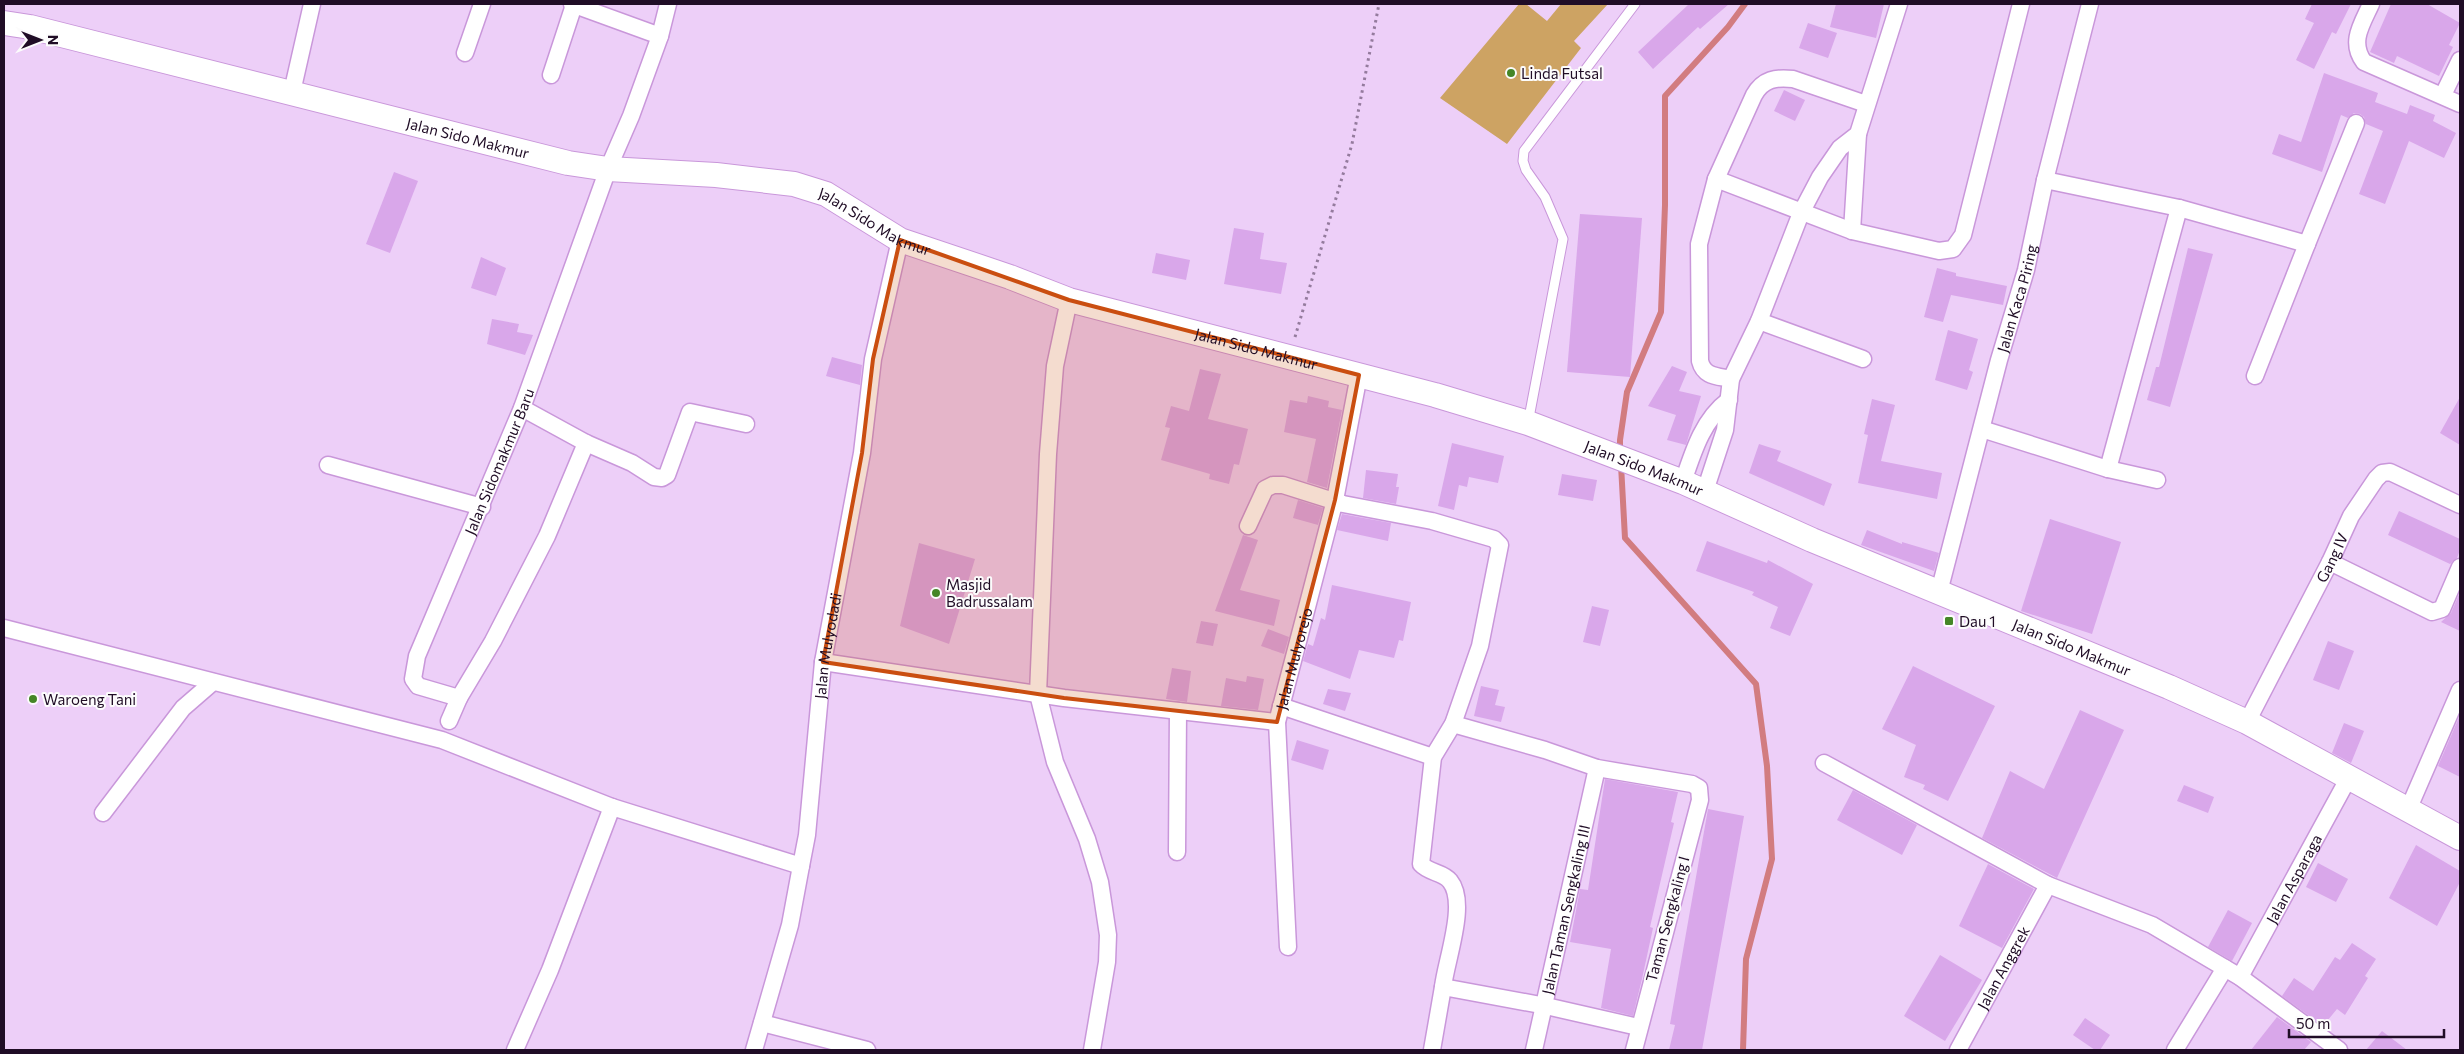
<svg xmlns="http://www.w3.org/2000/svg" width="2464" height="1054" viewBox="0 0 2464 1054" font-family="Commissioner,sans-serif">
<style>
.green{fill:#cda363}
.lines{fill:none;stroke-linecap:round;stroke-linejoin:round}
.stream{stroke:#d27c80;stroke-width:6}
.building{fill:#d9a7ea}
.service-casing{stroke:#c997da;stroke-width:11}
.minor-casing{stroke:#c997da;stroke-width:19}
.secondary-casing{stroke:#c997da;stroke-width:26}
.path{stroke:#947b9d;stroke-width:3;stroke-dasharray:2.5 4;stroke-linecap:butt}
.service{stroke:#fff;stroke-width:9}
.minor{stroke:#fff;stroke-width:16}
.secondary{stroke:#fff;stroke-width:24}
.marked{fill:#ca4e10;fill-opacity:0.2;stroke:#ca4e10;stroke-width:4;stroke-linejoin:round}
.poi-dot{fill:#458627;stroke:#fcfcfc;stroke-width:2}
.labels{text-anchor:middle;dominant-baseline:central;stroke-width:4;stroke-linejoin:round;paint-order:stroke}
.poi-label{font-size:15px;fill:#200d26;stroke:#fcfcfc;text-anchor:start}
.street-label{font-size:15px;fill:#200d26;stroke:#fcfcfc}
</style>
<rect width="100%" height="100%" fill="#edcff8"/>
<!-- green -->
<polygon class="green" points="1519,4 1526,4 1547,21 1561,4 1608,4 1574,41 1581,48 1507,144 1440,98"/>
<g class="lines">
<!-- stream -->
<g class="stream">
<polyline points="1620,452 1620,440 1627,392 1661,312 1665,205 1665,96 1728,27 1745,4"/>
<polyline points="1621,465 1625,538 1756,684 1767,766 1772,859 1746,959 1743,1050"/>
</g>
</g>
<!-- building -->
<g class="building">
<polygon points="1689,4 1729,4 1700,29 1698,27 1653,69 1638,52"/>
<polygon points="1836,4 1884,4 1876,38 1830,27"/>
<polygon points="2312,4 2351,4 2336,34 2332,32 2314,69 2296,60 2314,23 2305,19"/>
<polygon points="2391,4 2427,4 2460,23 2449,45 2453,47 2439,76 2397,56 2394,63 2370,52"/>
<polygon points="1808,23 1837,33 1828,58 1799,48"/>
<polygon points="2324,73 2378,93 2375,102 2407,114 2410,105 2435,115 2433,121 2456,133 2444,158 2409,141 2385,204 2359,194 2383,131 2366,124 2364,117 2360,114 2354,113 2348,118 2341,115 2322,172 2272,154 2279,134 2301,142"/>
<polygon points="1784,90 1805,100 1795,121 1774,111"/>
<polygon points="394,172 418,181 390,253 366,244"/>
<polygon points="1580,214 1642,218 1630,377 1567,372"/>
<polygon points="1234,228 1264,233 1260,259 1287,263 1281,294 1224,284"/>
<polygon points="2188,248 2213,254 2170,407 2147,400 2156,367 2159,367"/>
<polygon points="1156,253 1190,260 1186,280 1152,273"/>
<polygon points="481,257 506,268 496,296 471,288"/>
<polygon points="1937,268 1956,273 1956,276 2007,286 2003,305 1951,295 1943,322 1924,317"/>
<polygon points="492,319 519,324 517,332 533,335 525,355 487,344"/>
<polygon points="1948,330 1978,339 1969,370 1973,372 1967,390 1935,380"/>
<polygon points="832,357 862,365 860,385 826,376"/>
<polygon points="1672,366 1687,372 1679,391 1701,396 1686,445 1667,440 1676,415 1648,406"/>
<polygon points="1200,369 1221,374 1208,419 1248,429 1239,465 1234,464 1229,484 1209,479 1210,474 1161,460 1170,428 1165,427 1171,406 1189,411"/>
<polygon points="1308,396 1329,401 1328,407 1342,410 1327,488 1307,482 1316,439 1284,432 1290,400 1307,403"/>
<polygon points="2460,397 2460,445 2440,433"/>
<polygon points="1872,399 1895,405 1881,461 1942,473 1937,499 1858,483 1868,435 1864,434"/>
<polygon points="1452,443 1504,456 1498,483 1469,477 1467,487 1459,485 1454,510 1438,506"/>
<polygon points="1759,444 1781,451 1777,461 1832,484 1824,506 1749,473"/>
<polygon points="1366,470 1398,474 1396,487 1399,487 1396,504 1363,498"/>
<polygon points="1562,474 1597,480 1593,501 1558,495"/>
<polygon points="1298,500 1323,508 1318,525 1293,518"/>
<polygon points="2399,511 2460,539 2460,550 2457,558 2450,564 2388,535"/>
<polygon points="1342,514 1391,523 1388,541 1337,530"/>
<polygon points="2050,519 2121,542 2092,634 2021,611"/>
<polygon points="1867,530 1902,544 1902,542 1939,553 1934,571 1861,545"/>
<polygon points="1243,535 1258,540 1240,590 1280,600 1274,626 1215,611"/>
<polygon points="1707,541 1767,563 1768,560 1813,584 1790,636 1770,628 1778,607 1752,595 1754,592 1696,571"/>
<polygon points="919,543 975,559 949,644 900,626"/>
<polygon points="1332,585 1411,602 1403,641 1399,640 1394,658 1359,650 1350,679 1303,661 1308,644 1313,646 1321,618 1325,620"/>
<polygon points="2460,592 2460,631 2441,622 2451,613"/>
<polygon points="1592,606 1609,610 1600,646 1583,642"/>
<polygon points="1201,621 1218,624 1213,646 1196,643"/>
<polygon points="1268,629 1289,637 1284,654 1261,646"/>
<polygon points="2328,641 2354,651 2339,690 2313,680"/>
<polygon points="1913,666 1995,706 1948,801 1923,789 1925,785 1904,777 1916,745 1882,729"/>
<polygon points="1172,668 1191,671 1187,702 1166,699"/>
<polygon points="1247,676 1264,679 1258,710 1221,706 1226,678 1246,682"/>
<polygon points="1481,686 1499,690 1495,705 1505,707 1501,722 1474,716"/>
<polygon points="1328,689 1351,693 1345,711 1323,704"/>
<polygon points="2080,710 2124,730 2057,878 1982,838 2010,771 2044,789"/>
<polygon points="2460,715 2460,777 2438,766"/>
<polygon points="2344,723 2364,731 2351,763 2332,753"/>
<polygon points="1297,740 1329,750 1323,770 1291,760"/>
<polygon points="1605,779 1678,792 1671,822 1674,823 1650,927 1653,928 1642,979 1633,1016 1601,1008 1611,949 1570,942 1580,889 1588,890"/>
<polygon points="2184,785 2214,797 2208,813 2177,801"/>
<polygon points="1853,790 1917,825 1902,855 1837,820"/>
<polygon points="1708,809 1744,816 1702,1050 1669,1050 1675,1025 1670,1024"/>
<polygon points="2416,845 2460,871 2460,882 2437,926 2389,898"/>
<polygon points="2318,863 2348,879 2336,902 2306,887"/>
<polygon points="1988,864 2034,889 2002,948 1959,926"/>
<polygon points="2228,910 2252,923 2232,961 2208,947"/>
<polygon points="2352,943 2376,959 2365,976 2368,978 2345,1015 2337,1009 2323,1026 2282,996 2294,978 2313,991 2335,957 2340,960"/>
<polygon points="1940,955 1982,980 1945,1041 1904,1016"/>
<polygon points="2277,1017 2311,1042 2304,1050 2251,1050"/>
<polygon points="2085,1018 2110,1035 2100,1050 2095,1050 2073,1035"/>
<polygon points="2382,1031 2407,1050 2366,1050"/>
</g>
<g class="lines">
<defs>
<polyline id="service" points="1528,423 1563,239 1545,197 1526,170 1523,161 1524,151 1635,4"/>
<g id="minor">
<path d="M2371,4c-9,20 -22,38 -7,58l96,42"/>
<polyline points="660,36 668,4"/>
<polyline points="465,53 482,4"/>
<polyline points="551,75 574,5"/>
<polyline points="292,92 312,4"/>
<polyline points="2443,95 2460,60"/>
<polyline points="1716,179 1852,231 1939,251 1953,249 1963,235 2021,4"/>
<polyline points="2045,180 2179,208 2307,244 2255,376"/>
<polyline points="1852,231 1858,134"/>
<polyline points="2307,244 2356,123"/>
<polyline points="1069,300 1055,366 1048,454 1038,694 1055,762 1087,839 1100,882 1108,935 1107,962 1092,1050"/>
<polyline points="1759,321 1863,359"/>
<path d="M1731,379c-14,-3 -27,-2 -31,-18l-1,-117 17,-65 38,-84c9,-16 22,-18 39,-16l73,25"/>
<polyline points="522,408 586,443 632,463 654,477 662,478 667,475 690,412 746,424"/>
<polyline points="1982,429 2108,469 2157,480"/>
<polyline points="328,465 482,507"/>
<polyline points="2108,469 2179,208"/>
<path d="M1683,482c10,-30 20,-63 46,-82"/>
<polyline points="1705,491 1725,430 1731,379 1759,321 1801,213 1820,177 1840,148 1858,134 1899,4"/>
<path d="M1248,526l17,-37 8,-4h10l60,19 89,17 62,18 6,6 -20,101 -27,78 -20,33 -12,107c8,9 22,8 29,17 18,22 -4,79 -7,106"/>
<polyline points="2330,562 2432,612 2442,609 2460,567"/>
<path id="s1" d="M1939,592l60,-232 27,-90 19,-90 45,-176"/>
<polyline points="4,628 442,740 612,807 801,866"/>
<polyline points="823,662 1064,698 1277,722"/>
<polyline points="459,698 493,641 547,536 586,443"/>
<polyline points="1281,706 1433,757"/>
<path id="s2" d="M449,721l10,-23 -41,-12 -5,-7 4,-23 105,-248 86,-239 23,-53 29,-80 -88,-32"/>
<path id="s3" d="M2247,722l83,-160 21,-46 25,-37 6,-6 8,-1 70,33"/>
<polyline points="1453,724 1545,750 1597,768 1692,784 1699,788 1700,800 1634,1050"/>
<polyline points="1824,763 2048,885 2152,925 2240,977 2339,1050"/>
<polyline points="2408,810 2460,690"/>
<polyline points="103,813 183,708 213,682"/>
<polyline points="1177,852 1178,711"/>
<path id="s4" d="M1288,947l-11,-225 58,-222 24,-125"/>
<path id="s5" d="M2240,977l108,-198"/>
<polyline points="762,1023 867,1050"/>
<polyline points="515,1050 550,970 612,807"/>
<path id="s6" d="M754,1050l36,-125 11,-59 6,-31 16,-173 39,-209 11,-94 27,-119"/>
<polyline points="1432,1050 1443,987 1546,1006 1638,1027"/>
<path id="s7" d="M1534,1050l63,-282"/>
<path id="s8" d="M1958,1050l90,-165"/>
<polyline points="2175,1050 2225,968"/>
</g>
<g id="secondary">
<path id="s9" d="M4,23l26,4 538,136 40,6 108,6 78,9 32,10 74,46 110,37 59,23 366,95 93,28 155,59 129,58 357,147 78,35 213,116"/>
</g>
</defs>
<!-- service casing -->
<use href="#service" class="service-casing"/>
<!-- minor casing -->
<use href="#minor" class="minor-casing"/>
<!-- secondary casing -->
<use href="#secondary" class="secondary-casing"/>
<!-- path -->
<polyline class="path" points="1295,337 1352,144 1379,4"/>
<!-- service -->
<use href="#service" class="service"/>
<!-- minor -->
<use href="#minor" class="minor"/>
<!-- secondary -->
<use href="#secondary" class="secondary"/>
</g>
<!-- marked area -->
<path class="marked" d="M900,240l169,60 290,75 -24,125 -58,222 -213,-24 -241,-36 39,-209 11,-94z"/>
<!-- markers -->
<g class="poi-dot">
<circle cx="1511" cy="73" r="5"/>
<circle cx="936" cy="593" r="5"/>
<rect x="1944" y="616" width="10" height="10" rx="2.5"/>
<circle cx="33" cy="699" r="5"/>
</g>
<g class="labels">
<!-- poi labels -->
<g class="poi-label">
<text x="1521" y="73">Linda Futsal</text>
<text x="946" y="584">Masjid<tspan x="946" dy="17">Badrussalam</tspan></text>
<text x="1959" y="621">Dau 1</text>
<text x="43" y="699">Waroeng Tani</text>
</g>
<!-- street labels -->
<g class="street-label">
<text stroke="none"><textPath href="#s9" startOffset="478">Jalan Sido Makmur</textPath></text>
<text stroke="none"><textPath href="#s9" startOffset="898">Jalan Sido Makmur</textPath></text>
<text stroke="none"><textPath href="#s1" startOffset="304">Jalan Kaca Piring</textPath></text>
<text stroke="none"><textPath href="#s9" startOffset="1302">Jalan Sido Makmur</textPath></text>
<text stroke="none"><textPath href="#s2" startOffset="311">Jalan Sidomakmur Baru</textPath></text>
<text stroke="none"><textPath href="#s9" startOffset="1708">Jalan Sido Makmur</textPath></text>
<text stroke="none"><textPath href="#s3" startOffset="185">Gang IV</textPath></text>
<text stroke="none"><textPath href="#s6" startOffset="412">Jalan Mulyodadi</textPath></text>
<text stroke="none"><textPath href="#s9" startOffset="2172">Jalan Sido Makmur</textPath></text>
<text stroke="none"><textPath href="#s4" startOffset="291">Jalan Mulyorejo</textPath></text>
<text stroke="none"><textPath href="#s5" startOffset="112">Jalan Asparaga</textPath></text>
<text stroke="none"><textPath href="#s7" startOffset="144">Jalan Taman Sengkaling III</textPath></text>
<text transform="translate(1667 919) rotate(-75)">Taman Sengkaling I</text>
<text stroke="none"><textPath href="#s8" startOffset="94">Jalan Anggrek</textPath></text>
</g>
</g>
<!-- border -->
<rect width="2464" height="1054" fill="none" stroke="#200d26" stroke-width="10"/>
<!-- north arrow -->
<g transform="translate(40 40) rotate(90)" stroke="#fcfcfc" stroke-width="4" paint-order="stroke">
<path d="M0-4L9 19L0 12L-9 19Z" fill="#200d26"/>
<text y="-8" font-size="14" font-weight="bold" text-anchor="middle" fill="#200d26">N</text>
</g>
<!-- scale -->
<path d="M2289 1029v8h155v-8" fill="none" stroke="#200d26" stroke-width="2.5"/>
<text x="2296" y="1029" font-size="15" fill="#200d26" stroke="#fcfcfc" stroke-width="4" paint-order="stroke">50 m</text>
</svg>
